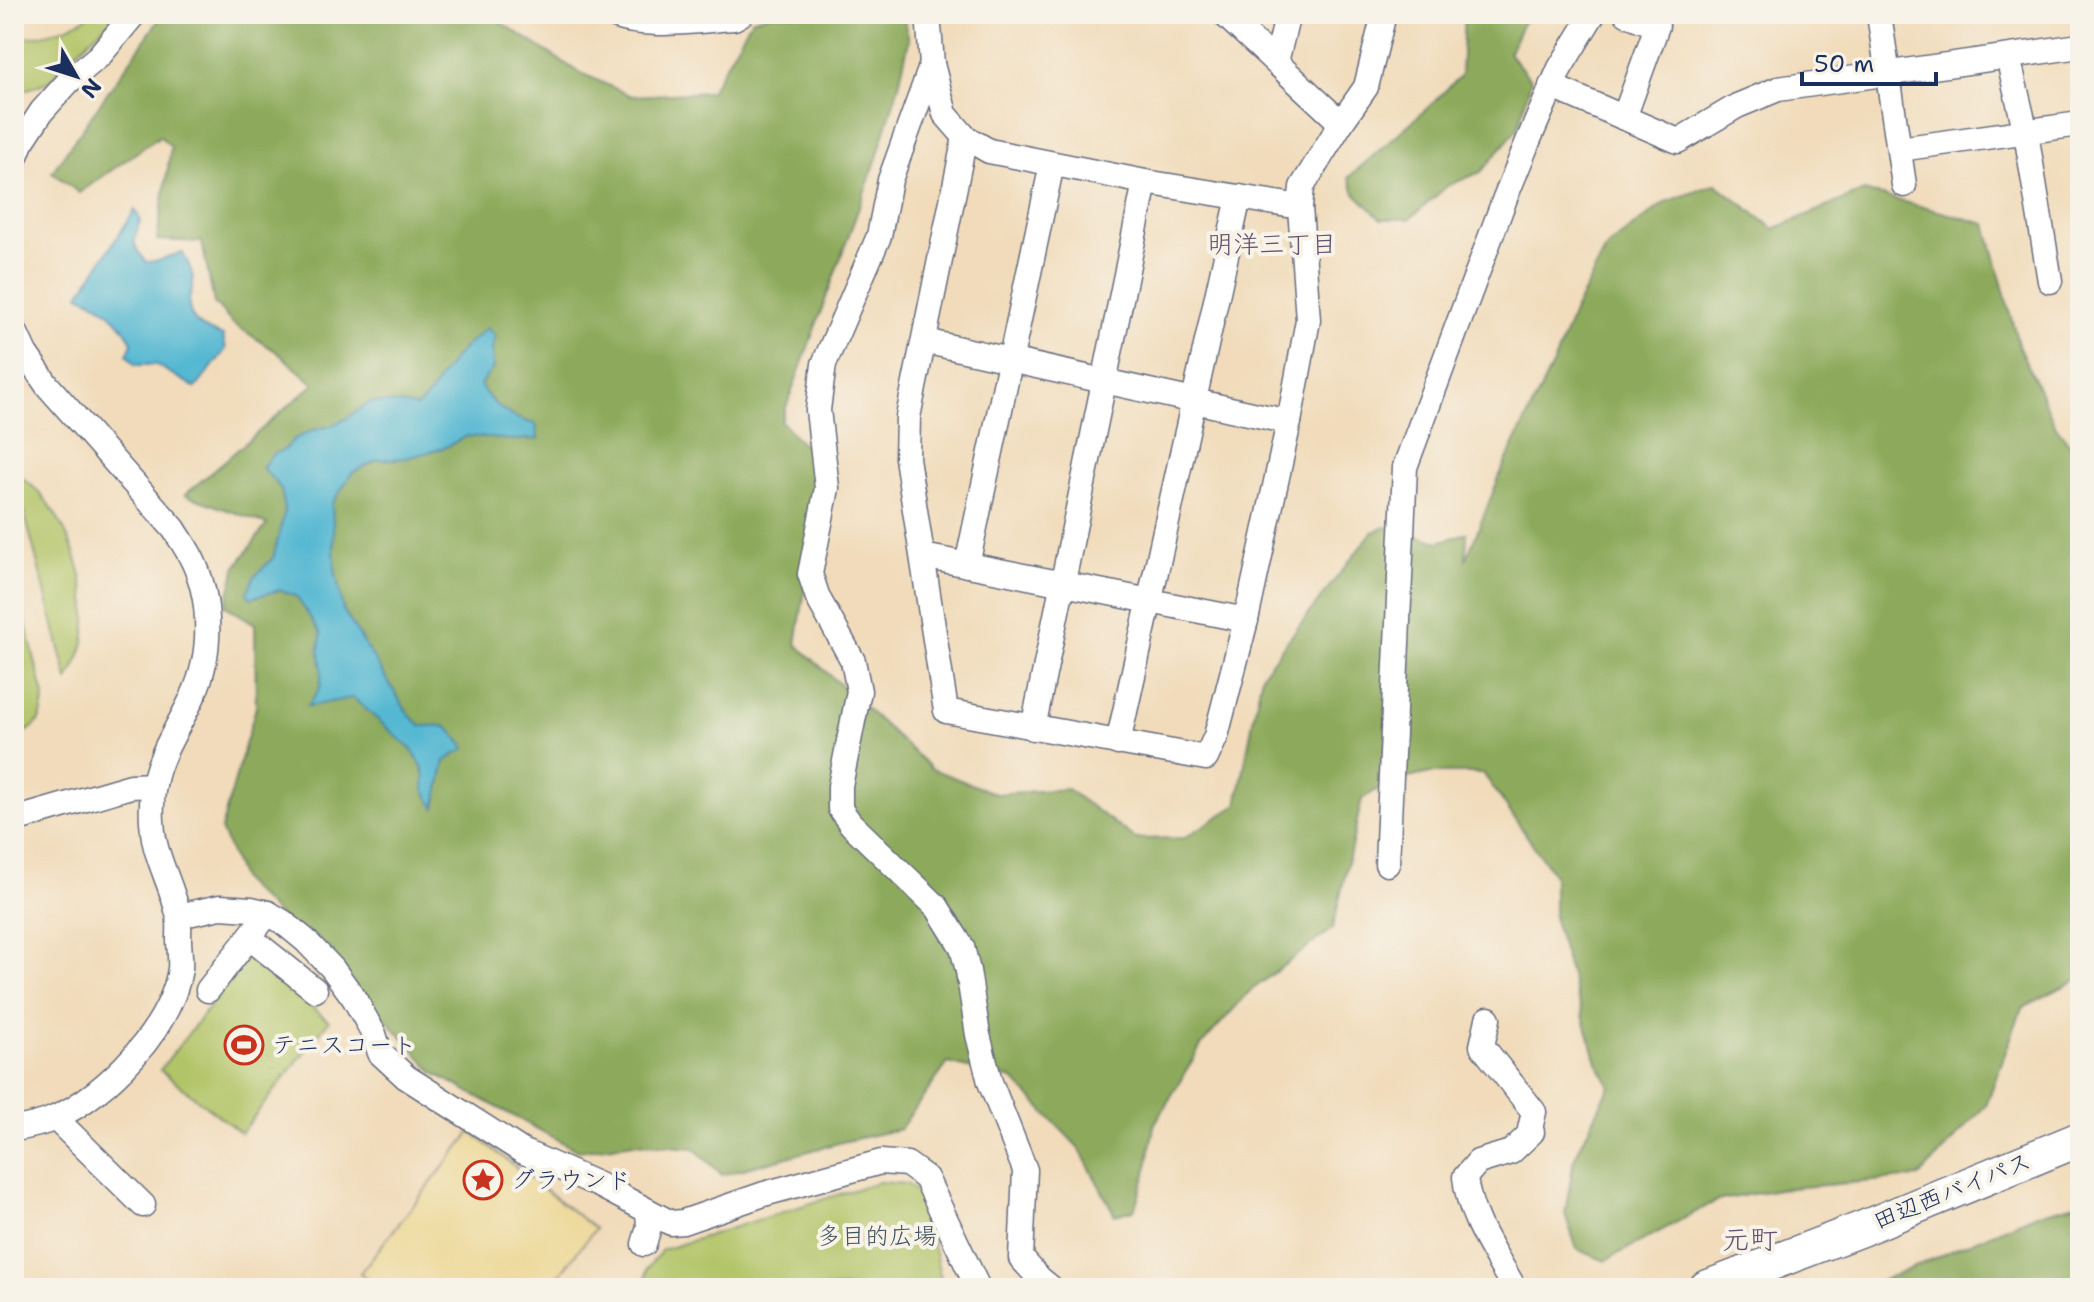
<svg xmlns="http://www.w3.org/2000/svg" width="2094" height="1302" viewBox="0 0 2094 1302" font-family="'Shantell Sans','Klee One',sans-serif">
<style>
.green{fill:#b2c467;stroke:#667a62;stroke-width:2}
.forest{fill:#8daa5c;stroke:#546c5d;stroke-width:2}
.sand{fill:#eeda9e;stroke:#84847e;stroke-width:2}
.water{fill:#54b8d2;stroke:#387498;stroke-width:2}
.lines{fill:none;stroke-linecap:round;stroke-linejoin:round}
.minor-casing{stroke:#666b7e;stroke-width:27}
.highway-casing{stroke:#666b7e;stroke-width:37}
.minor{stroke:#fff;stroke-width:24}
.highway{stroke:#fff;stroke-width:34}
.labels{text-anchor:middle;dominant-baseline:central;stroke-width:8;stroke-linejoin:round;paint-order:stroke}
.poi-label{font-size:24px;fill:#1b2f5e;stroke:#f7f3e8;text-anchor:start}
.street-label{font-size:24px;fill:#1b2f5e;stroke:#f7f3e8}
.park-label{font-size:24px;fill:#415460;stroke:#f7f3e8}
.neighbourhood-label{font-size:26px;fill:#64526e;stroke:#f7f3e8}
.quarter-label{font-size:28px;fill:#64526e;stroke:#f7f3e8}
</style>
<rect width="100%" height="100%" fill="#f7f3e8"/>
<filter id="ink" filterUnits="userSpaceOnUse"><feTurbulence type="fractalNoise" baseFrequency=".0125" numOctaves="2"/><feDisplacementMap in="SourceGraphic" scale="16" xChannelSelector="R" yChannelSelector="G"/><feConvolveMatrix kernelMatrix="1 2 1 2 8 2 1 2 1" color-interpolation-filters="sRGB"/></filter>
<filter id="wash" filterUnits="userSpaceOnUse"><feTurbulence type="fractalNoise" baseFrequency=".006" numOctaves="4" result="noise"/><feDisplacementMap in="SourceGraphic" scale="32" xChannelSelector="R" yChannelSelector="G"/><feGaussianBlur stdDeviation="1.8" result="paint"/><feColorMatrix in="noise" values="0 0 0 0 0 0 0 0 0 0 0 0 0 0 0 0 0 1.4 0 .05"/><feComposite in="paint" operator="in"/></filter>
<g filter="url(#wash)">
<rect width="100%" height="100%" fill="#f1dbba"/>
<!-- green -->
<g class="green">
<path d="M92,14h27l-49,43 -20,24 -36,13v-56c28,0 54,-9 78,-24z"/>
<path d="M14,473c50,26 81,115 70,168 -2,13 -10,27 -16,39z"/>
<path d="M14,577l30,119c-1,23 -6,34 -29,39z"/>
<polygon points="248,957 329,1021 241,1133 160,1070"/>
<polygon points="878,1182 907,1184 922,1197 943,1288 645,1288 647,1269 662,1250"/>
</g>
<!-- forest -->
<g class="forest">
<polygon points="163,14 488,14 577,71 631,96 710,92 752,19 772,14 903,14 909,40 899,85 877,158 781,421 825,469 796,644 932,769 996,794 1067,789 1136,839 1184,838 1237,805 1262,674 1372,532 1385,527 1439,542 1467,533 1466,560 1502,470 1556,357 1573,313 1607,247 1666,202 1716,184 1774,229 1864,191 1986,224 2019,347 2056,427 2080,458 2080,578 2069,627 2080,650 2080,978 2022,1008 1986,1105 1919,1177 1778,1189 1716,1201 1605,1261 1577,1249 1565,1214 1574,1159 1610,1086 1597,1062 1554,920 1554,875 1483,773 1430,773 1390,782 1362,799 1333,928 1249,992 1202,1044 1154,1125 1146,1174 1134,1210 1115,1215 1079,1148 1013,1079 948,1063 900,1129 842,1142 722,1175 694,1148 634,1143 578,1151 434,1073 385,1018 242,881 221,829 256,707 255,624 226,606 236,567 267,524 185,495 314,384 277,352 232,323 214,303 202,242 157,240 171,147 160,136 79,193 52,172"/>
<polygon points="1464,14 1527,14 1509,53 1531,80 1518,128 1481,172 1447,186 1410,219 1381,219 1355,193 1349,177 1432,104 1461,75"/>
<polygon points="2080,1203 2080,1288 1865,1288 2037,1214"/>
</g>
<!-- sand -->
<polygon class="sand" points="471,1132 595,1229 549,1288 379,1288 360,1273"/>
<!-- water -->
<g class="water">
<path d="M135,210l6,11c-9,19 -9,25 5,41l12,-1 24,-9c5,9 12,20 11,31 0,6 -4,13 -4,19 -1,21 17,28 34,34l3,13 -30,39 -40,-23h-20l-9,-10 5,-12c-9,-22 -31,-40 -53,-48z"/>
<path d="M487,328l8,8 -3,15 1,17 -13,17c13,22 31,34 56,39l2,15 -24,1 -47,-4 -23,12 -38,10 -29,2 -25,13 -20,31 3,64 8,42 66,105 13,11c34,-2 23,1 44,22l-21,13 -10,47 -11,-19 1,-13 -3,-10 -11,-17 -58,-51 -45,8 12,-19 2,-17 -3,-20 2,-16 -25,-38 -16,-6 -29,8 -4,-5 7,-16 19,-19 12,-48 -4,-21 -19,-22 10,-12 12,-5 10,-11 19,-9 17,-4 15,-7 26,-17 30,2 16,3c12,-9 16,-19 24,-31 12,-18 29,-35 46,-48z"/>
</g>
</g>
<g filter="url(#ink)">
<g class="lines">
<defs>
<g id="minor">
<path d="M611,14c27,16 91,6 123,4l7,-4"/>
<polyline points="928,14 932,64 945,114 965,137 989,151 1145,182 1300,207"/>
<polyline points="1224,14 1341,123"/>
<polyline points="1879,14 1904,185"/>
<polyline points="2008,57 2026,133 2050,281"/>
<polyline points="1276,62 1288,14"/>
<polyline points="932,64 890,180 879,236 824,364 818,410 827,488 810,574 818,598 853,661 859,691 840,786 840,809 851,824 937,907 962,947 968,971 978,1035 990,1082 1025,1170 1021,1258 1040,1279 1051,1288"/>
<polyline points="1551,86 1678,141 1737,106 1778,89 2080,46"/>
<polyline points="1624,118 1657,26 1627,14"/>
<polyline points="965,137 908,417 907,458 946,711 1206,758 1216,736 1246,620 1289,422 1308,320 1300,207 1302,187 1341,123 1366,87 1384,14"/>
<polyline points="1899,149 2080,124"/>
<polyline points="14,161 21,143 42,111 69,81 99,56 134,14"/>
<path d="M14,329l11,24 22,32 127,144c5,8 11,17 16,26 22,41 23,98 3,141 -13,29 -33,56 -39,88 -4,23 -3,52 5,73 6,19 15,37 19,57 2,8 1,17 1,25 0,9 2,20 1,30 -9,59 -73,125 -125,149 -13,6 -27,9 -41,11"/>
<polyline points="924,341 1289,422"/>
<polyline points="923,556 1246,620"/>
<polyline points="967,565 1052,164"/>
<polyline points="1033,728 1145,182"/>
<polyline points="1118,743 1239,197"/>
<polyline points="14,820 131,786 154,785"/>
<polyline points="1387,864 1405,467 1505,198 1529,139 1560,68 1593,14"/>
<polyline points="179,916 220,907 251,909 268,913 283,922 305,940 332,968 354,998 374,1034 380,1053 406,1077 522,1151 601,1186 671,1223 683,1222 764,1194 881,1162 907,1164 926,1178 978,1288"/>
<polyline points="250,938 315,990"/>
<polyline points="208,990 268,913"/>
<path d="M1488,1019l-6,27 52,66 -4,17 2,3 -21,20 -33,10 -13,15c4,41 30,76 49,111"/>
<polyline points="55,1118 143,1205"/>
<polyline points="644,1244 649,1227 648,1211"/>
</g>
<polyline id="highway" points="1706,1288 1861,1229 2080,1139"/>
</defs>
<!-- minor casing -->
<use href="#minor" class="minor-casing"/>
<!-- highway casing -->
<use href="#highway" class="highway-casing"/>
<!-- minor -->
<use href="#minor" class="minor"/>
<!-- highway -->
<use href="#highway" class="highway"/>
</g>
</g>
<!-- icons -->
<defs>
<symbol id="stadium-ring" viewBox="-11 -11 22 22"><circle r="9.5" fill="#f7f3e8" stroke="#c8321e" stroke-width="1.5"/><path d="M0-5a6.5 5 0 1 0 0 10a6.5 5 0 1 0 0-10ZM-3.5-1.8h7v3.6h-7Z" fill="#c8321e"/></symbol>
<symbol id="sight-ring" viewBox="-11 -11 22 22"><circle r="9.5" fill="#f7f3e8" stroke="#c8321e" stroke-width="1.5"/><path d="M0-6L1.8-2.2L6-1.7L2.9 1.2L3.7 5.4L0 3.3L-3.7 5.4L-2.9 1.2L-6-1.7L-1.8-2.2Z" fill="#c8321e"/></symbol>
</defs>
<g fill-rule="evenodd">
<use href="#stadium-ring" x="222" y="1023" width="44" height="44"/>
<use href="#sight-ring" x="461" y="1158" width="44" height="44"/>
</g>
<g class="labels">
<!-- poi labels -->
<g class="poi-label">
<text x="272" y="1045">テニスコート</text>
<text x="511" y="1180">グラウンド</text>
</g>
<!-- street labels -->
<g class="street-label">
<text transform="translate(1952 1191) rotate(-22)">田辺西バイパス</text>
</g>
<!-- park labels -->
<g class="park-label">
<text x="877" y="1236">多目的広場</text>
</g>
<!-- neighbourhood labels -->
<g class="neighbourhood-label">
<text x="1272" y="243">明洋三丁目</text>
</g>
<!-- quarter labels -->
<g class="quarter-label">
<text x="1750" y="1239">元町</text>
</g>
</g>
<!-- margin -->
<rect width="2094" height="1302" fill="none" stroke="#f7f3e8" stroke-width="48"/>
<!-- north arrow -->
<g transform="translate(76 76) rotate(129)" stroke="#f7f3e8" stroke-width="6" paint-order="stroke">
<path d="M0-6L14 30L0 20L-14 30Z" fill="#1b2f5e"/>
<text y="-12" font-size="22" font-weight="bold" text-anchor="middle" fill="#1b2f5e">N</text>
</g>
<!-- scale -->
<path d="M1802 72v12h134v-12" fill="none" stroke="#1b2f5e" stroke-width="4"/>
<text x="1814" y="72" font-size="24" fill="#1b2f5e" stroke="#f7f3e8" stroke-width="6" paint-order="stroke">50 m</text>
</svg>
